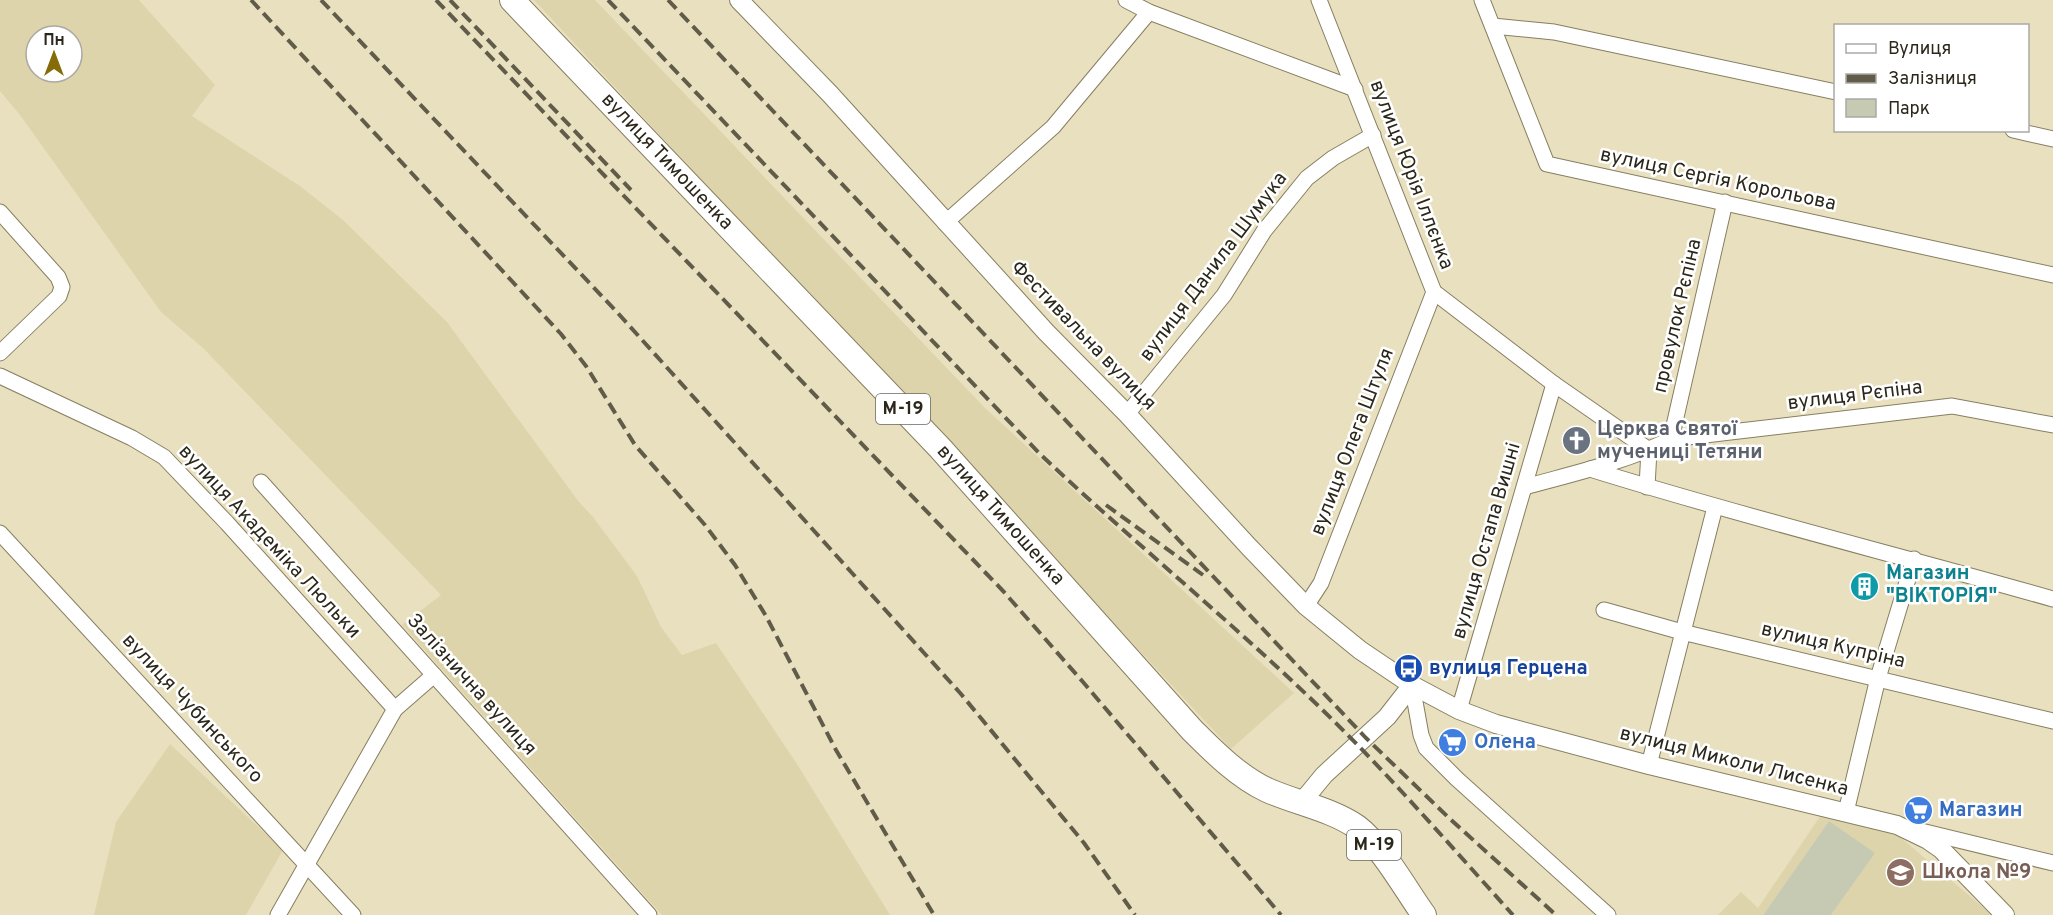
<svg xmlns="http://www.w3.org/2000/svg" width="2053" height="915" viewBox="0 0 2053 915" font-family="Overpass,sans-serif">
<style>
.built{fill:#ded4ab;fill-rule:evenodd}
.green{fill:#c7cab3}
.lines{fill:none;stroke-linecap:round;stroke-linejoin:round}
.minor-casing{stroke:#867f60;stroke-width:17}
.tertiary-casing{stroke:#867f60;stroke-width:20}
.trunk-casing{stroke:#867f60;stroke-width:26}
.minor{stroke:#fff;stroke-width:15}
.tertiary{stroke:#fff;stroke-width:18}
.trunk{stroke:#fff;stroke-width:24}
.rail{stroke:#615c49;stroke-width:4;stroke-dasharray:12 6;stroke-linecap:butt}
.labels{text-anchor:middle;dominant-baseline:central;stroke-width:5;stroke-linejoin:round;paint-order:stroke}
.shield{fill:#fff;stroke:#6b685f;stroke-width:1.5}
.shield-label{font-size:18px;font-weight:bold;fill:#2b281b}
.street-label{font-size:20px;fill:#2b281b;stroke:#fff}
.worship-label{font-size:20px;font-weight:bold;fill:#5b616d;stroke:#fff;text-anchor:start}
.culture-label{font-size:20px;font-weight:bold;fill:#0d838f;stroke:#fff;text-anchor:start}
.transit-label{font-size:20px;font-weight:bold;fill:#164399;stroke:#fff;text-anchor:start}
.shop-label{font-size:20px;font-weight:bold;fill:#366cbe;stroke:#fff;text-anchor:start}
.education-label{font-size:20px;font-weight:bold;fill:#785e54;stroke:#fff;text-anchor:start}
</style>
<rect width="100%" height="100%" fill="#e9e0bf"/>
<!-- built -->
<g class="built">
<path d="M0,0h139l76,85 -23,31 108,70 43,34 104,102 132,180 14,15 44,59 24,51 21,28 34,-12 81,121 93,151h-228l-260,-290 39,-30 -238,-247 -42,-36 -141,-197 -20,-24zM36,36h36v36h-36z"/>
<polygon points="534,0 595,0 985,408 1294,693 1231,749"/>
<polygon points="170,744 283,850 246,915 94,915 116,822"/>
<polygon points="1823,812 1894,832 1992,915 1831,915 1874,853 1829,821 1763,915 1718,915 1741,892 1758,908"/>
</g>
<!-- green -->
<polygon class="green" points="1829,821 1875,853 1831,915 1763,915"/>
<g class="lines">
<defs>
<g id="minor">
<polyline points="1126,0 1149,12 1355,89"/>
<polyline points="1319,0 1434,292 1554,384 1649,450 1647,487"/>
<polyline points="1482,0 1547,164 2053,275"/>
<polyline points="1493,26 1554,32 1836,92"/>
<polyline points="2013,130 2053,139"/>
<polyline points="0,212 58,277 62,287 59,296 0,353"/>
<polyline points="945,223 1053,127 1149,12"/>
<polyline points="0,376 132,438 164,457 227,523 395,709"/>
<polyline points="1127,414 1224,295 1264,231 1307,178 1333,158 1373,135"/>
<polyline points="1671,439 1725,202"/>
<path d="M1590,469c153,48 309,86 463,130"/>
<polyline points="261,482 649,915"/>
<path d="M1525,487c50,-14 101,-25 146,-48l281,-33 101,19"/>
<polyline points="0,533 353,915"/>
<polyline points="1306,606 1321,583 1434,292"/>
<polyline points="1604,610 1682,632 2053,721"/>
<polyline points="1412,685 1421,735 1426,748 1457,779 1608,915"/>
<polyline points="1459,710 1554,384"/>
<polyline points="1649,765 1715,507"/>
<polyline points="1846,812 1878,678 1914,559"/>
<polyline points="1917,830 2053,863"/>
<polyline points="278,915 395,709 434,675"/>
</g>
<g id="tertiary">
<polyline points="739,0 830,94 1046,332 1127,414 1249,547 1306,606 1360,650 1412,685 1459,710 1496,724 1649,765 1897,825 1928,840 1941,849 2005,915"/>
<polyline points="1301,803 1324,775 1387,717 1412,685"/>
</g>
<g id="trunk">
<path id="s1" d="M512,0l428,448 252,282c22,22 47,47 75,60 29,13 64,19 90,37 24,18 49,63 67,88"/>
</g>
</defs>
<!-- minor casing -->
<use href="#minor" class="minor-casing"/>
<!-- tertiary casing -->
<use href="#tertiary" class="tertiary-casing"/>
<!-- trunk casing -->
<use href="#trunk" class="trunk-casing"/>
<!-- minor -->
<use href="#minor" class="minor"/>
<!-- tertiary -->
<use href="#tertiary" class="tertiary"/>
<!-- trunk -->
<use href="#trunk" class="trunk"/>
<!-- rail -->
<g class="rail">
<polyline points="251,0 561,334 586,366 635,445 705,525 735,565 766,616 836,750 934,915"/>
<polyline points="321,0 616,311 961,694 1084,843 1135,915"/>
<polyline points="436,0 1004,592 1083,682 1281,915"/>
<polyline points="450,0 631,190"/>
<path d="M608,0l433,455c87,82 180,158 267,241 72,68 139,146 205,219"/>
<polyline points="668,0 1366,738 1449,818 1556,915"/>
<polyline points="1106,505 1203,575"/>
</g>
</g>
<!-- icons -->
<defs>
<symbol id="church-disc" viewBox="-11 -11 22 22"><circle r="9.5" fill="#6b7280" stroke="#fff"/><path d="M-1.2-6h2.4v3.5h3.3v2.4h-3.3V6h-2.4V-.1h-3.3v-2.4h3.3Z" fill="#fff"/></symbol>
<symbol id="building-disc" viewBox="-11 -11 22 22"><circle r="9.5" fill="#0f9aa8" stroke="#fff"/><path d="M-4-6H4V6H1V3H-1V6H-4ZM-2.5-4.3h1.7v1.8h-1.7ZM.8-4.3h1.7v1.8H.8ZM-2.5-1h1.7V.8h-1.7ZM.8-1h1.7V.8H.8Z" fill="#fff"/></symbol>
<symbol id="bus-disc" viewBox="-11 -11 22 22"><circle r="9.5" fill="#1a4fb4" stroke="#fff"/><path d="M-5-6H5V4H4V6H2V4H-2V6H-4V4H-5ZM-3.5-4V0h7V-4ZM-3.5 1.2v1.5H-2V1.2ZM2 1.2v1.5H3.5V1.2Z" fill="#fff"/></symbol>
<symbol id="supermarket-disc" viewBox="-11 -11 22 22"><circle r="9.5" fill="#3f7fe0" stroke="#fff"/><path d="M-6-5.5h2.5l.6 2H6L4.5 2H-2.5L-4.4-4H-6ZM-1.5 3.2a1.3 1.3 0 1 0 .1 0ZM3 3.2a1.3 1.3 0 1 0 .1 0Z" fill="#fff"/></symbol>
<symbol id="school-disc" viewBox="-11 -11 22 22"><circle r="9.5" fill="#8d6e63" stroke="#fff"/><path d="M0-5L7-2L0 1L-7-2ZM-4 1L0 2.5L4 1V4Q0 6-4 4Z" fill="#fff"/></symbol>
</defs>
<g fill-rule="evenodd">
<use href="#church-disc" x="1560" y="424" width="33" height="33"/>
<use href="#building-disc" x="1848" y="570" width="33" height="33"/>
<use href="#bus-disc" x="1392" y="652" width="33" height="33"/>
<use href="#supermarket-disc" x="1436" y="726" width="33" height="33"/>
<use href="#supermarket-disc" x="1902" y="794" width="33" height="33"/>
<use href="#school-disc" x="1884" y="856" width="33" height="33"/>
</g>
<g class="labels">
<!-- shield labels -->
<g class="shield">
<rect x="876" y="394" width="54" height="30" rx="4.5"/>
<rect x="1347" y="830" width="54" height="30" rx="4.5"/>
</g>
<g class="shield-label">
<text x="903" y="409">М-19</text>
<text x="1374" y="845">М-19</text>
</g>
<!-- street labels -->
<g class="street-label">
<text stroke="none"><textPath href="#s1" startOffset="224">вулиця Тимошенка</textPath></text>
<text transform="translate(1411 175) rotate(69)">вулиця Юрія Іллєнка</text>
<text transform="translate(1718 180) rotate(12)">вулиця Сергія Корольова</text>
<text transform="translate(1214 267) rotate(-53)">вулиця Данила Шумука</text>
<text transform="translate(1678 316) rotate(-77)">провулок Рєпіна</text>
<text transform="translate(1083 336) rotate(46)">Фестивальна вулиця</text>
<text transform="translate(1855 396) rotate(-7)">вулиця Рєпіна</text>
<text transform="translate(1353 442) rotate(-69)">вулиця Олега Штуля</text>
<text stroke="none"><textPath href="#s1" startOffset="710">вулиця Тимошенка</textPath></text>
<text transform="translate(1487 541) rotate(-74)">вулиця Остапа Вишні</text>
<text transform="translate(269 542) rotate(47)">вулиця Академіка Люльки</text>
<text transform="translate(1833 646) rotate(13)">вулиця Купріна</text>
<text transform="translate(471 685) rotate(48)">Залізнична вулиця</text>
<text transform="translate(192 709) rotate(47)">вулиця Чубинського</text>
<text transform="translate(1734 762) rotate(14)">вулиця Миколи Лисенка</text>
</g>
<!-- worship labels -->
<g class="worship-label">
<text x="1597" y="430">Церква Святої<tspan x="1597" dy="23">мучениці Тетяни</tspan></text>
</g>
<!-- culture labels -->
<g class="culture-label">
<text x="1886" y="574">Магазин<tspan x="1886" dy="23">"ВІКТОРІЯ"</tspan></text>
</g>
<!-- transit labels -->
<g class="transit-label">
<text x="1429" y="669">вулиця Герцена</text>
</g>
<!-- shop labels -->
<g class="shop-label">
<text x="1474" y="743">Олена</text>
<text x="1939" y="811">Магазин</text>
</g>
<!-- education labels -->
<g class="education-label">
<text x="1922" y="873">Школа №9</text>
</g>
</g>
<!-- legend -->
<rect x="1834" y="24" width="195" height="108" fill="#ffffff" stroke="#aaa9a4" stroke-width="1.5"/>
<rect x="1846" y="44" width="30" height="9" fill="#ffffff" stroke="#aaa9a4" stroke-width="1.5"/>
<text x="1888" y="54" font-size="18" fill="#2b281b">Вулиця</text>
<rect x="1846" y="74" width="30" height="9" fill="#615c49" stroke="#aaa9a4" stroke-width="1.5"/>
<text x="1888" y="84" font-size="18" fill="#2b281b">Залізниця</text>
<rect x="1846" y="99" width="30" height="18" fill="#c7cab3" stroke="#aaa9a4" stroke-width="1.5"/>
<text x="1888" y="114" font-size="18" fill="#2b281b">Парк</text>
<!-- north arrow -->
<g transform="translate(54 54)"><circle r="28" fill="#ffffff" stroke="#aaa9a4" stroke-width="1.5"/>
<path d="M0-4.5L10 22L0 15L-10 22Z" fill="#856c08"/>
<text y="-9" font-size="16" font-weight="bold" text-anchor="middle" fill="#2b281b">Пн</text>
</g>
</svg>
